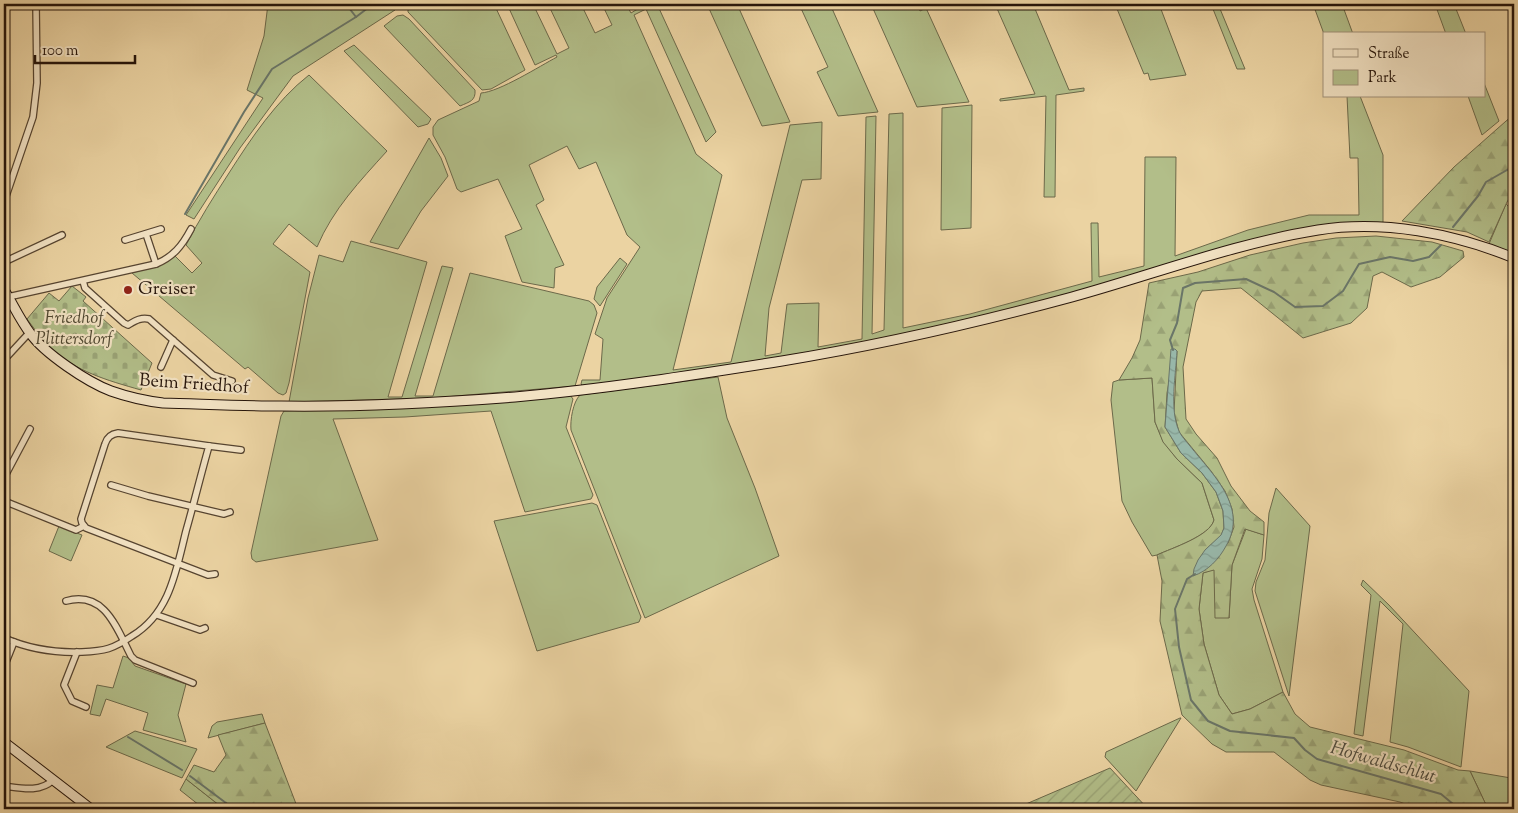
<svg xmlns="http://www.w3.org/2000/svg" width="1518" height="813" viewBox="0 0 1518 813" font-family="'Sorts Mill Goudy',serif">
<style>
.green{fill:#b2be89;stroke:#6c694a}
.forest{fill:url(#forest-firs);stroke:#6c694a;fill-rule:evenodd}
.cemetery{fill:url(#cemetery-stones);stroke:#6c694a}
.garden{fill:url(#garden-furrows);stroke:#6c694a}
.water{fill:url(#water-waves);stroke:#6a7669}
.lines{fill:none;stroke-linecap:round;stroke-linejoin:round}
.stream{stroke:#6a7669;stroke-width:2}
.minor-casing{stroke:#564430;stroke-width:8}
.secondary-casing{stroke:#25140a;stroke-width:11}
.minor{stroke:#f2e2c3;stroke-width:5.5}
.secondary{stroke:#f2e2c3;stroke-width:9}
.poi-dot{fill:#8f2418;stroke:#f2e2c3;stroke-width:2}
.labels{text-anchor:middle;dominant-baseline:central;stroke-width:4.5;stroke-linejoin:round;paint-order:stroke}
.poi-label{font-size:18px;fill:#25140a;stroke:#f2e2c3;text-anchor:start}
.park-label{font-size:18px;font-style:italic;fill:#4f4730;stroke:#f2e2c3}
.street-label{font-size:18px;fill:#25140a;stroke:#f2e2c3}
.water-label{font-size:19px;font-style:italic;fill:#4d4d42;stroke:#f2e2c3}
</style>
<defs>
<pattern id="forest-firs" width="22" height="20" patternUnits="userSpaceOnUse" patternTransform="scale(1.25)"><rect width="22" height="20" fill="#b2be89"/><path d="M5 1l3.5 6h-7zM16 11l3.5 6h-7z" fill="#99a275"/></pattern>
<pattern id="cemetery-stones" width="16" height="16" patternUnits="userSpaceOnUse" patternTransform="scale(1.25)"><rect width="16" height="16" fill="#b2be89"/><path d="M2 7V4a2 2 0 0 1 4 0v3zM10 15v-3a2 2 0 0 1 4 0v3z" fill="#99a275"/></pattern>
<pattern id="garden-furrows" width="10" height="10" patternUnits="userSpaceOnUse" patternTransform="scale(1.25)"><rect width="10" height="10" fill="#b2be89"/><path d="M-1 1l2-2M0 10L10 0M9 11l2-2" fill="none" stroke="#99a275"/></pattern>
<pattern id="water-waves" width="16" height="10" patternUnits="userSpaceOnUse" patternTransform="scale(1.25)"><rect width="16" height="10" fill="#98b7a9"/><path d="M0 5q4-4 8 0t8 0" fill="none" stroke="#839c90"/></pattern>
</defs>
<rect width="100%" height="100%" fill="#ebd3a2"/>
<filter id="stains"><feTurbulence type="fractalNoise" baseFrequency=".004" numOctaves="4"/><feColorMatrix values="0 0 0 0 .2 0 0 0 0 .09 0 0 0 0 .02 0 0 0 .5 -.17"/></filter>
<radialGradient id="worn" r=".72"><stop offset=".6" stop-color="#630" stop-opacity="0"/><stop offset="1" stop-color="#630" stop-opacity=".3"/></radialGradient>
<!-- green -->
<g class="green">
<polygon points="268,4 389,4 395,10 293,76 240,148 194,219 186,215 263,98 247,90 264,36"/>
<polygon points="413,4 494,4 525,70 491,89 482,90 408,12 408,8"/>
<path d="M507,4h26l24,50 12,-6 -21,-44h33l14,29 17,-8 -10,-21h24l5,9 15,-9h11l59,128 -10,10 -60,-133 -12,6 62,139 26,21 -49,195 58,-8 59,-237 32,-3 -1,57 -19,1 -33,128 -4,48 16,-3 6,-49 32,-1 -1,44 44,-8 4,-222 10,-1 -4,218 12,-4 5,-216 14,-1v215l67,-14 122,-33 -1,-58h7l1,54 45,-11 1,-109h31l-1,99 73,-26 61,-15h50l-1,-57h-8l-3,-62h13l23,59v68l-24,1 -186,40 -142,40 -170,40 -132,23 -146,19 -2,-2 1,-4h18l3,-41 -8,-5 12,-36 33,-51 -13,-12 -31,-73 -17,7 -12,-23 -38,19 15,35 -8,5 28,60 -9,3 -1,20 -32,-6 -17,-46 17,-7 -24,-50 -37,13 -4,-3 -12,-32 -12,-22v-8l5,-7 41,-19 2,-8c18,-1 59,-27 76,-36l-1,-2 -21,10z"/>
<polygon points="707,4 737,4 790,122 762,126"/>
<polygon points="799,4 830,4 878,112 838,116 817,72 828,67"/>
<polygon points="871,4 917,4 920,11 926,8 969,102 917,107"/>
<polygon points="995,4 1033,4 1069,90 1084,88 1084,91 1056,95 1055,197 1044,197 1046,96 1000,101 1000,99 1035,94"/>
<polygon points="1115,4 1159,4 1186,75 1150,80 1148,73 1144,74"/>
<polygon points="1211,4 1218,4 1245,69 1237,69"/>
<polygon points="1313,4 1342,4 1353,34 1324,34"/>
<polygon points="1435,4 1454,4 1466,34 1446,34"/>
<path d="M403,15l6,4 66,71c1,11 -6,12 -15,16l-76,-80 13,-10z"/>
<polygon points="354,45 431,119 428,124 418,127 344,51"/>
<path d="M309,75l78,76c-27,30 -54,58 -70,96l-28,-23 -16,20 37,28 -21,111 -3,10 -3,2 -5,-2 -30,-26 -3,2 -113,-96 23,-7 20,-10 17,17 10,-10 -16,-18c13,-25 28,-49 43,-72 23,-36 47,-72 80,-98z"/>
<polygon points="1484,83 1499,121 1482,135 1468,96 1484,96"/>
<polygon points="972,105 971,228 941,230 942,108"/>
<polygon points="429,138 441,158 448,176 421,211 398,249 370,242"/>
<polygon points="1506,204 1514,212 1514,254 1489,244"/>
<polygon points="351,241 427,262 388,397 402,397 442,266 453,268 415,396 433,396 470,273 589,301 594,305 597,313 575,386 432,398 289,402 308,298 319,255 343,262"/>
<polygon points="620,258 627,264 600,306 594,299 597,287"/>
<path d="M718,377l9,41 28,70 24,68 -134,62 -74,-188c-1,-10 2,-28 9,-35z"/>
<path d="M1152,378l3,44 8,19 14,18 25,24 12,37c-4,16 -42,28 -57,35l-5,1 -20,-34 -10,-21 -11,-101 2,-18 6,-2z"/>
<polygon points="570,395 573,399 566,427 593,495 591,499 525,512 491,411 405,417 333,419 378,540 256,562 252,559 251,553 281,416 284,411"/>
<polygon points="1276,488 1310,526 1289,696 1255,591 1256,582 1265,560 1269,513"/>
<polygon points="592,503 597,505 641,617 639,622 537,651 494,521"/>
<polygon points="59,526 82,535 71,561 49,551"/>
<polygon points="1246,529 1264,535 1262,559 1252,589 1254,600 1283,692 1250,709 1232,714 1219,695 1204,644 1199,609 1203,573 1214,569 1229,618 1232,565"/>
<polygon points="1363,580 1389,605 1469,691 1461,767 1408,747 1390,742 1403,624 1380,601 1363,736 1354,734 1371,595 1361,585"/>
<polygon points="123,656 129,658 135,666 186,684 178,715 186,742 143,730 148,713 106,699 100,716 90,714 97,685 113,688"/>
<polygon points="262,714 265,723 208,738 212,726 217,722"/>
<polygon points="1180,718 1181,718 1136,791 1105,757 1106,752"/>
<polygon points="135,731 197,749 182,778 106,747"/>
<polygon points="1470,771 1511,778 1514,782 1514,809 1488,809"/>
<polygon points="186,779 224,809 204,809 180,790"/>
</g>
<!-- forest -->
<g class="forest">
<polygon points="1514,114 1514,190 1507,202 1489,242 1467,232 1402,221 1454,167"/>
<path d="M1376,236l56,6 31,9 1,6 -24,20 -29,10 -29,-15 -9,4 -6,32 -16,15 -48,15 -62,-50 -39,3 -6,11 -13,65 3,52 10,15 21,24 14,28 19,25 14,11v13l-19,-6 -13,36 -3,53h-14l-1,-48 -11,3 -4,36 5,35 15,51 13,19 18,-5 33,-17 12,22 15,13 94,23 54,20 12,1 18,38h-70l-18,-7 -79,-17 -11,-5 -36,-28h-48l-14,-8 -30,-29 -22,-94 2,-40 -5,-26c15,-7 53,-19 57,-35l-12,-37 -25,-24 -14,-17 -8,-20 -3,-44 -33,2 13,-22 8,-18 9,-57 49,-11 52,-17 53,-12 33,-5zM1175,349l2,2 -3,62 5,19 32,39 14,20 7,18 2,18 -6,16 -23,7 16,-14 3,-8 -1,-17 -7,-19 -14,-19 -21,-20 -16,-26 2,-34z"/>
<polygon points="265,723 298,809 224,809 186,779 194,765 214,772 226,755 218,735"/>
</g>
<!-- cemetery -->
<path class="cemetery" d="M72,286l14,11 -3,4 69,62 -11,27c-35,-10 -64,-18 -92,-43 -8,-8 -15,-19 -22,-28l22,-26 10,8z"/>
<!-- garden -->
<polygon class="garden" points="1110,768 1148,809 1020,809 1019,807"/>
<!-- water -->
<path class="water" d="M1171,349h4l2,2c-1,24 -8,57 2,80 2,5 7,10 11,15 22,28 59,61 36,100 -7,13 -18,25 -33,30l1,-7 4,-9 7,-10 16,-15 3,-7 -1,-17 -7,-19 -14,-19 -21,-20 -16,-26z"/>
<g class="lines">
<!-- stream -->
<g class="stream">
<polyline points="346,4 356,17"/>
<polyline points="185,214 244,112 272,69 356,17 373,4"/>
<polyline points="1453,227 1478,196 1486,182 1514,166"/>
<polyline points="1173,350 1170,340 1177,323 1183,288 1195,283 1246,279 1274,292 1295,307 1323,306 1343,291 1359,264 1390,257 1413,261 1429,257 1441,245"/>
<polyline points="1195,574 1187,579 1175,609 1179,647 1191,700 1208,721 1230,731 1294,738 1305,750 1317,759 1441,794 1459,809"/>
<polyline points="128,737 182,770"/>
<polyline points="190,776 234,809"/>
</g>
<defs>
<g id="minor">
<polyline points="4,202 33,117 37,83 36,4"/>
<polyline points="146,234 156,264"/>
<polyline points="125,240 161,229"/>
<polyline points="4,262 62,235"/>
<path d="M83,281l2,7 39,35 4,2c7,-4 13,-8 21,-6l64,56 19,6"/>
<path d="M8,297l148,-33c17,-7 26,-18 35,-35"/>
<polyline points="4,360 29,333"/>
<polyline points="161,367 173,340"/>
<polyline points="209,446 241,450"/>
<polyline points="4,478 30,429"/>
<polyline points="111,485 148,496 224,514 230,512"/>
<polyline points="4,501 76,530 84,526"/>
<path d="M66,601c39,-11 51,28 65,55l4,4 58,23"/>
<polyline points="157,615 200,630 205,628"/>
<path d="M4,638c25,11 51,15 78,14 23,-1 31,-3 50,-16 38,-23 44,-65 54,-105 8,-28 15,-57 23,-85l-91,-13c-7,1 -11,4 -13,11l-24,75 1,4 4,5 122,47 7,-1"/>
<polyline points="77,652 64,685 72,701 86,707"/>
<polyline points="4,667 14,642"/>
<path d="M4,786c16,2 36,7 49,-6"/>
</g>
<g id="secondary">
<path d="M4,290c9,14 16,30 26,43 14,20 57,49 81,58 17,6 35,10 52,12 39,1 79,3 118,3 78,1 157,-3 234,-9 89,-8 179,-22 267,-36 98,-16 194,-38 290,-64 80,-22 164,-54 246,-67 66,-10 135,3 196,28"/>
<polyline points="4,742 91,809"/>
</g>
</defs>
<!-- minor casing -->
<use href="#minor" class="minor-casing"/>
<!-- secondary casing -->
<use href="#secondary" class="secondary-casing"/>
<!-- minor -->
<use href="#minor" class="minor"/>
<!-- secondary -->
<use href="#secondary" class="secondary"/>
</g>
<!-- markers -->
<circle class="poi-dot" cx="128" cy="290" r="5"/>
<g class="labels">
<!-- poi labels -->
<g class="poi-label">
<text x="138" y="290">Greiser</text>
</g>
<!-- park labels -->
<g class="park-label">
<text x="74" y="319">Friedhof<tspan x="74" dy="21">Plittersdorf</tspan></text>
</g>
<!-- street labels -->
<g class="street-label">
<text transform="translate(194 385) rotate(4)">Beim Friedhof</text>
</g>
<!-- water labels -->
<g class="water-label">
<text transform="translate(1383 763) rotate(16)">Hofwaldschlut</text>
</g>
</g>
<!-- margin -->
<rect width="1518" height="813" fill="none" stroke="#ebd3a2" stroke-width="20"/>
<rect x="5" y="5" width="1508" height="803" fill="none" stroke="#25140a" stroke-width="2.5"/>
<rect x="10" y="10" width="1498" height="793" fill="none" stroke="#25140a"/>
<!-- legend -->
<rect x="1323" y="32" width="162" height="65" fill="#f2e2c3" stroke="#a09079"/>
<rect x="1333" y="49" width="25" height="8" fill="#f2e2c3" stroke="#a09079"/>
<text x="1368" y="58" font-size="15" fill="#25140a">Straße</text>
<rect x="1333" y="70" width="25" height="15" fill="#b2be89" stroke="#a09079"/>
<text x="1368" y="82" font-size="15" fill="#25140a">Park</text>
<!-- scale -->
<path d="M35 55v8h100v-8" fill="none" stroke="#25140a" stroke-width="2.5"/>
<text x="42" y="55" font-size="15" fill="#25140a" stroke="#f2e2c3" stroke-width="4" paint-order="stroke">100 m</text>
<rect width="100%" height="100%" filter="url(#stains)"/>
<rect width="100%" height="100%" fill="url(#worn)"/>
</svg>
